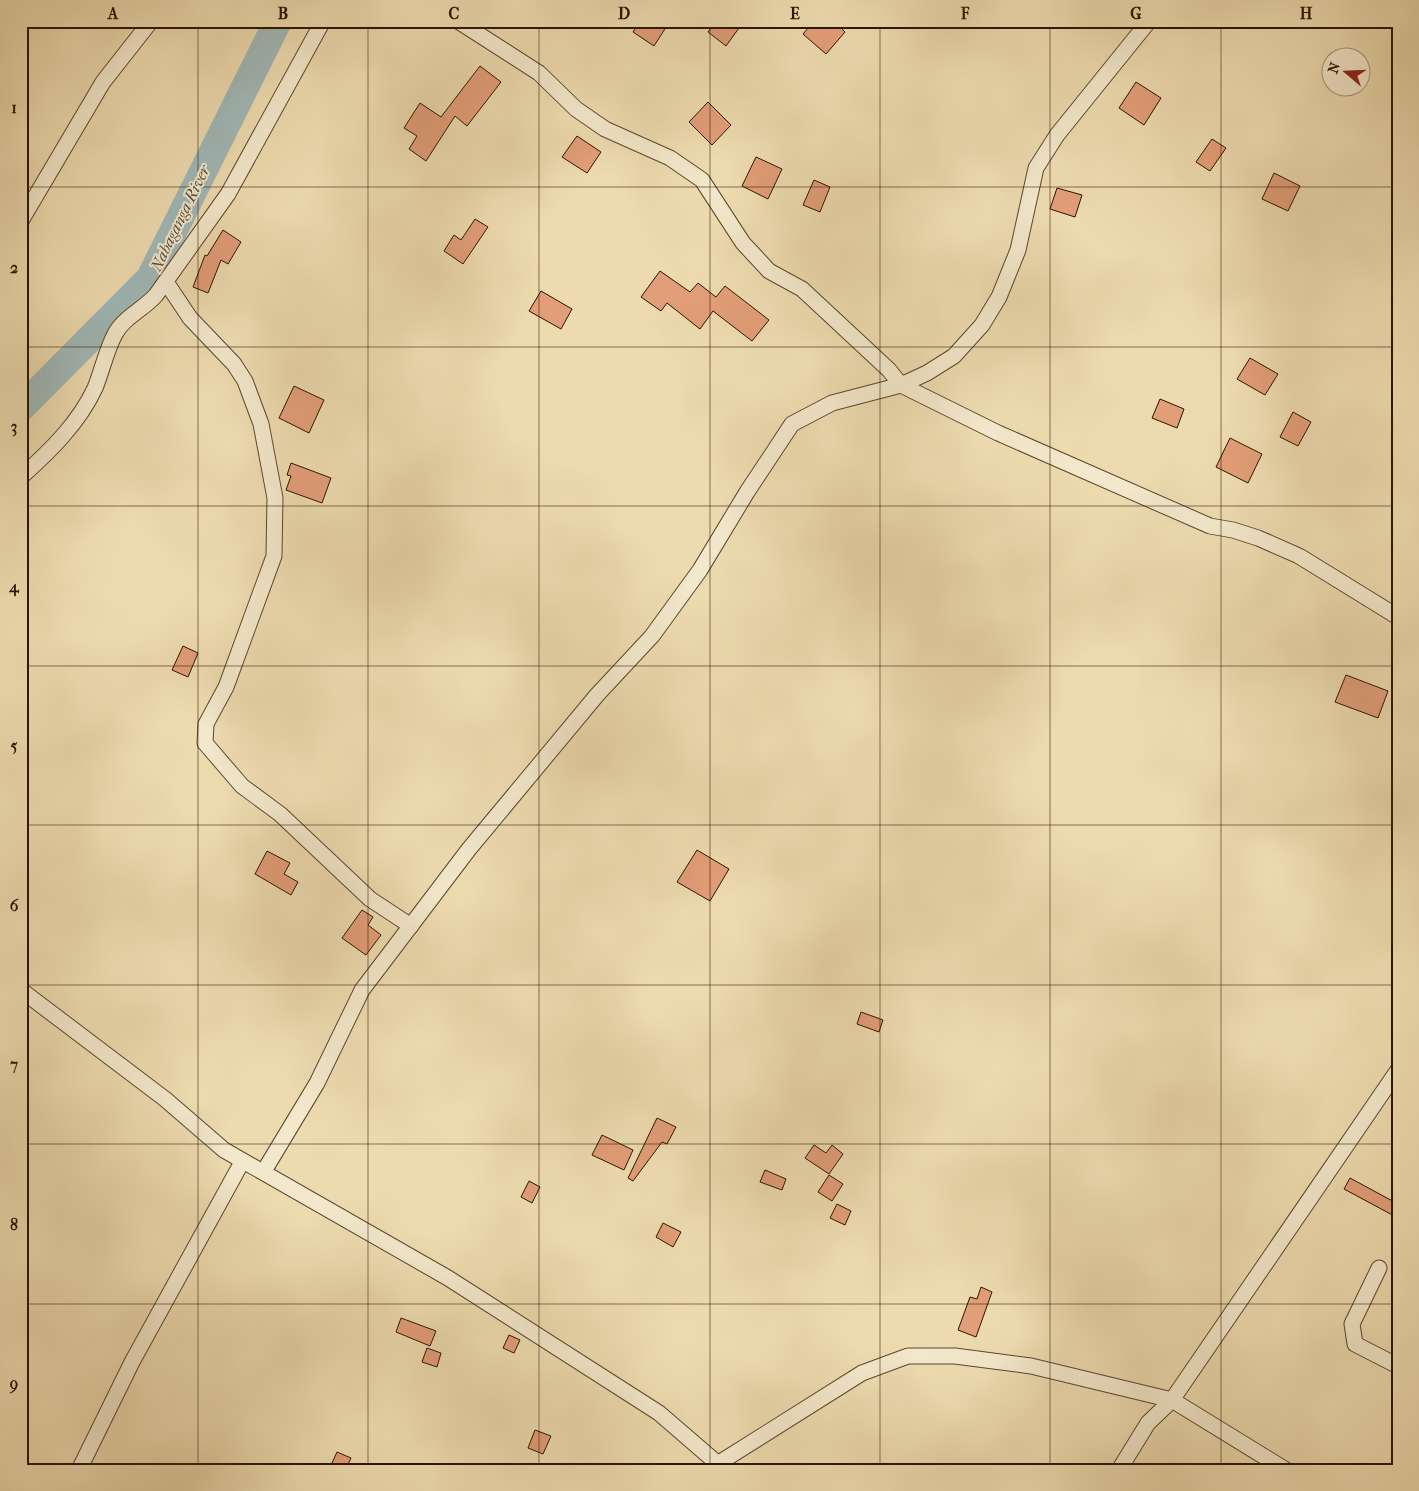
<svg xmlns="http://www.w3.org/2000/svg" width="1419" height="1491" viewBox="0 0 1419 1491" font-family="'IM FELL French Canon',serif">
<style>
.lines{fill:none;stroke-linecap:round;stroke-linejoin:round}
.river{stroke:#a0b8b7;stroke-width:28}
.building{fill:#e29e78;stroke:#2b1400}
.minor-casing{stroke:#5c462c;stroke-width:17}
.minor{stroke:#f3e8cb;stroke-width:15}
.grid{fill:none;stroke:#2b1400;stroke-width:1;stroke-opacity:0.55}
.labels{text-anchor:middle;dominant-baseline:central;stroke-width:4;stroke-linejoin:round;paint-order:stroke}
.water-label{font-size:16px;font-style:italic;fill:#544d40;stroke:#f3e8cb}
.neatline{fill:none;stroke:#2b1400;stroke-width:2}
.grid-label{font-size:16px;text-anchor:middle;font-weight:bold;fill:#2b1400}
</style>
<rect width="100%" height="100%" fill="#eddbaf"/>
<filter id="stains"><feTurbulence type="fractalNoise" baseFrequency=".004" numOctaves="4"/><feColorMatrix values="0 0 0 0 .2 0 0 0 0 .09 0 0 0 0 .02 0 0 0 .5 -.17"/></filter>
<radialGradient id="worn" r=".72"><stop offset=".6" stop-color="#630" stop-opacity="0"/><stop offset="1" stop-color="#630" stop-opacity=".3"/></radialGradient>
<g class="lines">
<!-- river -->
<polyline class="river" points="21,408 150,278 278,21"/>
</g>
<!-- building -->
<g class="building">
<polygon points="640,21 670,21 654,46 633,32"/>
<polygon points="716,21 744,21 726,46 708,32"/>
<polygon points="814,21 834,21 845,32 826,54 803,34"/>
<polygon points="480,66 501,82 467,126 455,116 426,161 409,149 417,136 404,128 420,103 441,117"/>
<polygon points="1136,82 1161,98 1144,125 1119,108"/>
<polygon points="708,102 731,125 712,145 689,122"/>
<polygon points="577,136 601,152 587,173 562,157"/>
<polygon points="1212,139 1226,148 1210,171 1196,162"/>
<polygon points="756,157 782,169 768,199 742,186"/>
<polygon points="1274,173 1300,186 1288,211 1262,199"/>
<polygon points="814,180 830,187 820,212 803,205"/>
<polygon points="1057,188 1082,195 1075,217 1050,209"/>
<polygon points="475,219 488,227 463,264 444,251 454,235 461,240"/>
<polygon points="223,230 241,242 228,264 221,260 208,293 193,287 205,255 207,256"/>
<polygon points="660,271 690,292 698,283 716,297 725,286 769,320 752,341 713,311 700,329 667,303 661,311 641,297"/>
<polygon points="541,291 572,309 561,329 529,311"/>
<polygon points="1250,358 1278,374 1265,395 1237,379"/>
<polygon points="294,386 324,400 309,433 279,418"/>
<polygon points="1160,399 1184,409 1177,428 1152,418"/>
<polygon points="1293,412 1311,422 1298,446 1280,437"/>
<polygon points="1230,438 1262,454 1248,483 1216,467"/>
<polygon points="291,463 331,478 322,503 286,490 291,476 287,475"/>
<polygon points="183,646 198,653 188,677 172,670"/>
<polygon points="1346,675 1388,691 1378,718 1335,702"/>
<polygon points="697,850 729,869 710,901 677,882"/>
<polygon points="267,851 290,863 284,874 298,882 291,895 255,874"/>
<polygon points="362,910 373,917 368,925 381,935 366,955 342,938"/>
<polygon points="861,1012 883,1020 879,1032 857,1024"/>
<polygon points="657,1118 676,1127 667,1144 662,1142 633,1181 628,1178"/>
<polygon points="602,1135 633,1150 624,1170 592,1155"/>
<polygon points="814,1145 826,1153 832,1145 843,1154 829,1174 805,1158"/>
<polygon points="765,1170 786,1179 782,1190 760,1182"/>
<polygon points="829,1175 843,1184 832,1201 818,1192"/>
<polygon points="1350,1178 1398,1204 1398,1218 1344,1189"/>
<polygon points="529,1181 540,1187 532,1203 521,1197"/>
<polygon points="837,1204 851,1211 845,1225 830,1218"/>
<polygon points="663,1223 681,1232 673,1247 656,1237"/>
<polygon points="981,1287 992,1292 976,1337 958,1330 970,1297 977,1299"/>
<polygon points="401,1318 436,1331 430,1346 396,1332"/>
<polygon points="509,1335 520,1340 514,1353 503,1348"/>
<polygon points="427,1348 441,1353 437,1367 422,1362"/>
<polygon points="535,1430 551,1436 543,1454 528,1448"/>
<polygon points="337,1452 351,1458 346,1469 332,1463"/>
</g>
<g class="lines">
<defs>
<g id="minor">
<polyline points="458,21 539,73 576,109 605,129 670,158 702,180 743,243 769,271 802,289 889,370 901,385 998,433 1210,526 1233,530 1258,538 1299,556 1398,617"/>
<polyline points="21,221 103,82 151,21"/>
<polyline points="166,282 190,318 234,364 245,381 261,424 275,498 274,556 226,687 206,724 205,743 242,786 280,814 370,899 411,926"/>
<path d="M21,477c28,-25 58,-54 74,-89 7,-17 11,-37 20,-54 9,-17 29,-25 41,-39l72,-101 95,-173"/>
<polyline points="21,990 165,1099 224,1150 448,1278 659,1413 725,1470"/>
<polyline points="264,1171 317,1083 362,990 469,849 597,695 652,636 700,570 747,492 792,424 832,403 901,385 927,373 954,356 982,325 999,297 1018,250 1036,168 1057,135 1149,21"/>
<polyline points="1379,1268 1352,1324 1355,1344 1398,1366"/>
<polyline points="719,1463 862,1373 908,1356 955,1356 1031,1366 1172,1400 1286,1470"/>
<polyline points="79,1470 132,1362 242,1162"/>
<polyline points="1119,1470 1148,1423 1172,1400 1398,1070"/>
</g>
</defs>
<!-- minor casing -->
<use href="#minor" class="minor-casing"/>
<!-- minor -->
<use href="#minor" class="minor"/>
</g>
<!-- grid -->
<path class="grid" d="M198,21v1449M368,21v1449M539,21v1449M710,21v1449M880,21v1449M1050,21v1449M1221,21v1449M21,187h1377M21,347h1377M21,506h1377M21,666h1377M21,825h1377M21,985h1377M21,1144h1377M21,1304h1377"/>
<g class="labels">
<!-- water labels -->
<g class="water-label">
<text transform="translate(180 218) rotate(-64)">Nabaganga River</text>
</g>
</g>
<!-- margin -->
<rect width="1419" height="1491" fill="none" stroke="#eddbaf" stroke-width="55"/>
<!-- north arrow -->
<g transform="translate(1346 72) rotate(289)"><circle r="24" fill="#f3e8cb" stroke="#a3937a"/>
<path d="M0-4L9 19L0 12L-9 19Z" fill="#8f2418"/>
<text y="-8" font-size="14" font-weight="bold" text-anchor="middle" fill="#2b1400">N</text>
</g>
<rect x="28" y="28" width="1364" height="1436" class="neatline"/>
<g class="grid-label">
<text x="113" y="19">A</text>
<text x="283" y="19">B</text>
<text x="454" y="19">C</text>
<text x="624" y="19">D</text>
<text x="795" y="19">E</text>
<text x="965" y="19">F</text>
<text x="1136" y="19">G</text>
<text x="1306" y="19">H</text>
<text x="14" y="113">1</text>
<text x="14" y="273">2</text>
<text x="14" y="432">3</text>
<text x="14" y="592">4</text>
<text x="14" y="751">5</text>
<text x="14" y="911">6</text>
<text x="14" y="1070">7</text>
<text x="14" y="1230">8</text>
<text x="14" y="1389">9</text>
</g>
<rect width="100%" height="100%" filter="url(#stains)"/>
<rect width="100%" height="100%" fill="url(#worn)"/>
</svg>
